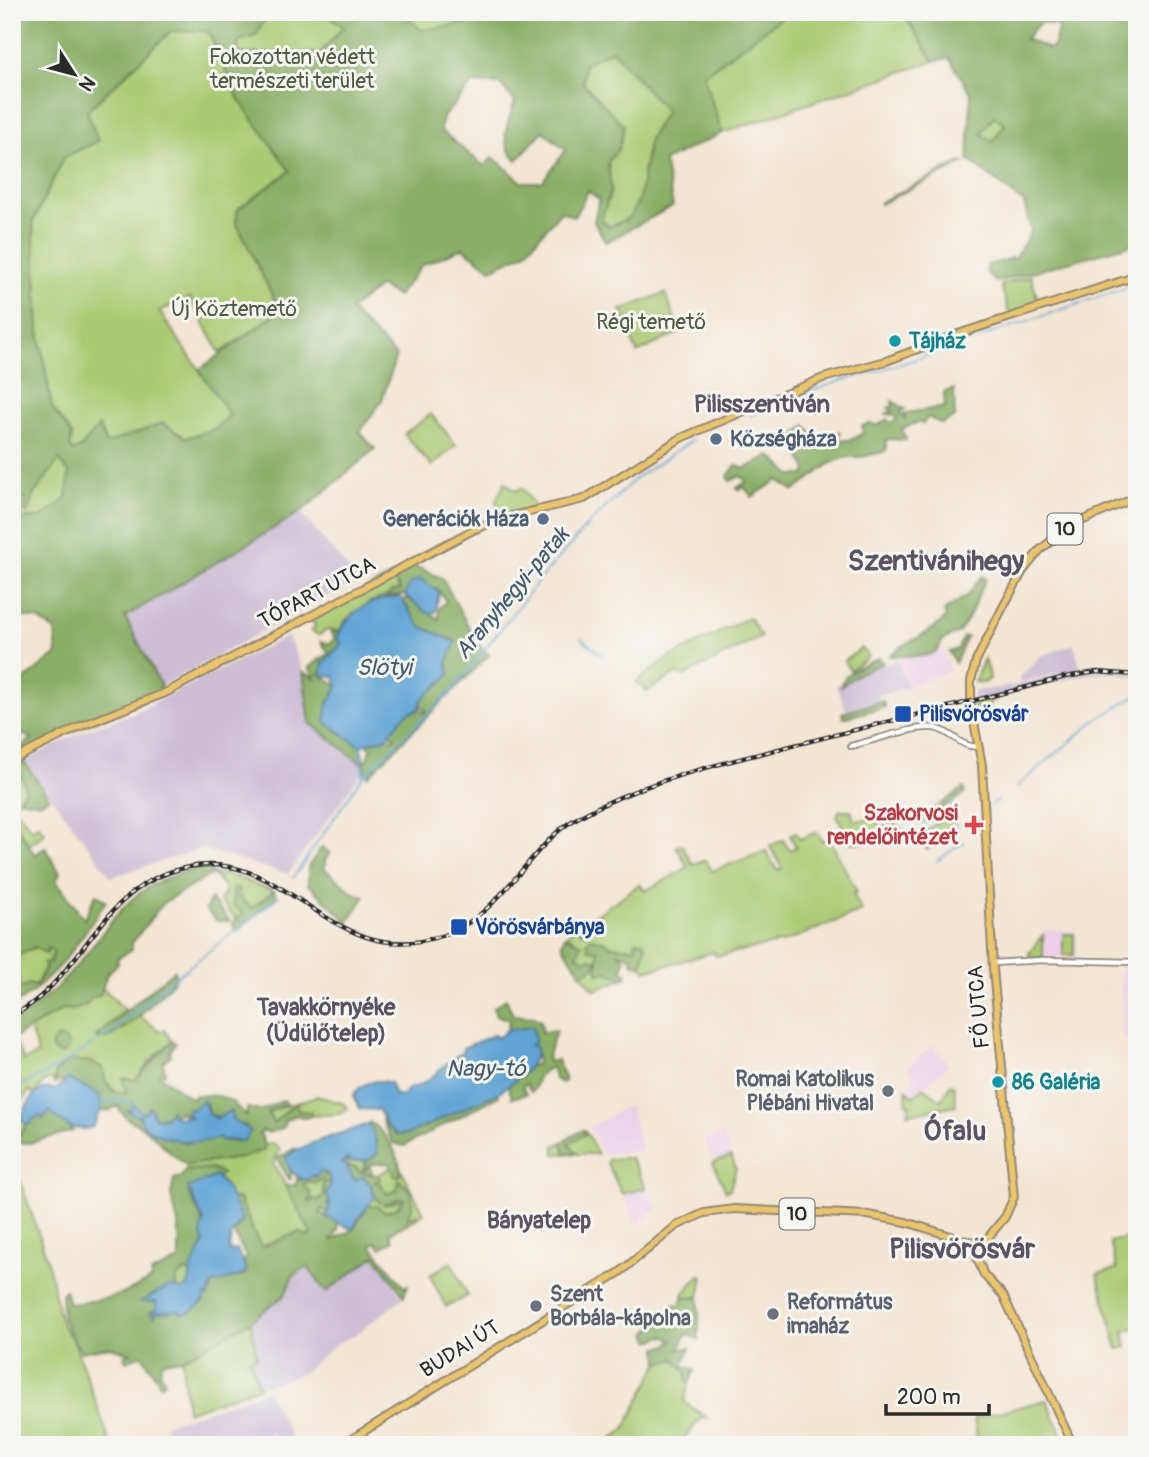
<svg xmlns="http://www.w3.org/2000/svg" width="1149" height="1457" viewBox="0 0 1149 1457" font-family="Pangolin,sans-serif">
<style>
.built{fill:#edd0e8}
.industrial{fill:#ccbed4}
.green{fill:#abcb73;stroke:#6b7b4f;stroke-width:2}
.forest{fill:#88af65;stroke:#5a6d48;stroke-width:2;fill-rule:evenodd}
.water{fill:#61a4d5;stroke:#466880;stroke-width:2}
.lines{fill:none;stroke-linecap:round;stroke-linejoin:round}
.stream{stroke:#61a4d5;stroke-width:2}
.minor-casing{stroke:#8f887e;stroke-width:8}
.major-casing{stroke:#8f887e;stroke-width:10}
.minor{stroke:#fff;stroke-width:4.5}
.major{stroke:#edc569;stroke-width:6}
.rail-casing{stroke:#2b2b2b;stroke-width:4.5}
.rail{stroke:#f6f6f2;stroke-width:2;stroke-dasharray:5;stroke-linecap:butt}
.culture-dot{fill:#0f9aa8;stroke:#f6f6f2;stroke-width:2.5}
.service-dot{fill:#5c6f8a;stroke:#f6f6f2;stroke-width:2.5}
.transit-dot{fill:#1a4fb4;stroke:#f6f6f2;stroke-width:2.5}
.health-dot{fill:#e0444e;stroke:#f6f6f2;stroke-width:2.5}
.worship-dot{fill:#6b7280;stroke:#f6f6f2;stroke-width:2.5}
.labels{text-anchor:middle;dominant-baseline:central;stroke-width:6;stroke-linejoin:round;paint-order:stroke}
.shield{fill:#f6f6f2;stroke:#686867;stroke-width:2}
.shield-label{font-size:19px;font-weight:bold;fill:#2b2b2b}
.park-label{font-size:21px;fill:#515b41;stroke:#f6f6f2}
.culture-label{font-size:21px;font-weight:bold;fill:#0d838f;stroke:#f6f6f2;text-anchor:start}
.service-label{font-size:21px;font-weight:bold;fill:#4e5e75;stroke:#f6f6f2;text-anchor:start}
.street-label{font-size:21px;fill:#2b2b2b;stroke:#f6f6f2}
.transit-label{font-size:21px;font-weight:bold;fill:#164399;stroke:#f6f6f2;text-anchor:start}
.health-label{font-size:21px;font-weight:bold;fill:#be3a42;stroke:#f6f6f2;text-anchor:end}
.worship-label{font-size:21px;font-weight:bold;fill:#5b616d;stroke:#f6f6f2;text-anchor:start}
.water-label{font-size:23px;font-style:italic;fill:#415b6f;stroke:#f6f6f2}
.neighbourhood-label{font-size:23px;font-weight:bold;fill:#595364;stroke:#f6f6f2}
.quarter-label{font-size:24px;font-weight:bold;fill:#595364;stroke:#f6f6f2}
.district-label{font-size:28px;font-weight:bold;fill:#595364;stroke:#f6f6f2}
</style>
<rect width="100%" height="100%" fill="#f6f6f2"/>
<filter id="ink" filterUnits="userSpaceOnUse"><feTurbulence type="fractalNoise" baseFrequency=".0143" numOctaves="2"/><feDisplacementMap in="SourceGraphic" scale="14" xChannelSelector="R" yChannelSelector="G"/><feConvolveMatrix kernelMatrix="1 2 1 2 8 2 1 2 1" color-interpolation-filters="sRGB"/></filter>
<filter id="wash" filterUnits="userSpaceOnUse"><feTurbulence type="fractalNoise" baseFrequency=".00686" numOctaves="4" result="noise"/><feDisplacementMap in="SourceGraphic" scale="28" xChannelSelector="R" yChannelSelector="G"/><feGaussianBlur stdDeviation="1.57" result="paint"/><feColorMatrix in="noise" values="0 0 0 0 0 0 0 0 0 0 0 0 0 0 0 0 0 1.4 0 .05"/><feComposite in="paint" operator="in"/></filter>
<g filter="url(#wash)">
<rect width="100%" height="100%" fill="#f3e5d1"/>
<!-- built -->
<g class="built">
<polygon points="942,649 951,671 907,687 897,660"/>
<polygon points="1044,929 1076,932 1076,957 1044,957"/>
<polygon points="1120,966 1137,967 1137,1037 1123,1040"/>
<polygon points="932,1045 949,1065 913,1097 906,1089 916,1079 907,1068"/>
<polygon points="630,1105 642,1151 603,1154 589,1127"/>
<polygon points="723,1133 731,1155 712,1161 705,1140"/>
<polygon points="645,1189 657,1208 637,1224 623,1196"/>
<polygon points="272,1431 280,1445 249,1445"/>
</g>
<!-- industrial -->
<g class="industrial">
<polygon points="301,512 357,580 161,686 125,617"/>
<polygon points="288,636 303,672 310,723 366,767 288,874 201,849 111,877 25,761 79,733 135,712"/>
<polygon points="1074,644 1081,669 1020,683 1019,678 1040,656"/>
<polygon points="897,660 907,687 878,696 880,702 847,711 836,686 854,675"/>
<polygon points="1114,670 1137,673 1137,677 1114,673 1085,675 973,702 973,691 1013,686 1084,671"/>
<polygon points="374,1256 403,1298 356,1334 336,1344 303,1373 259,1387 250,1358 257,1356 251,1321 285,1295 293,1276 307,1266 326,1292"/>
<polygon points="267,1391 291,1437 279,1444 272,1431 249,1445 233,1445 227,1434 206,1445 175,1445 164,1425"/>
</g>
<!-- green -->
<g class="green">
<polygon points="45,12 220,12 231,48 231,54 221,55 234,86 233,47 223,12 359,12 381,76 348,84 341,102 350,134 296,145 271,126 237,94 290,171 238,209 236,222 280,311 220,353 190,298 159,311 231,416 214,429 186,438 163,423 106,444 99,426 81,447 73,452 70,446 72,435 52,408 39,332 33,222 64,157 98,141 87,111 171,31 202,30 179,14 156,43 58,115 63,125 51,141 23,140 12,115 12,44 19,35 26,38 33,34"/>
<polygon points="402,12 512,12 512,17 420,30"/>
<polygon points="789,12 913,12 905,17 934,61 722,133 703,75"/>
<polygon points="612,50 666,111 649,139 639,200 629,218 610,227 601,220 611,190 608,161 619,148 624,126 583,83 584,64"/>
<polygon points="994,115 1005,123 993,142 981,134"/>
<polygon points="961,162 964,163 880,204 880,202"/>
<polygon points="1031,276 1039,304 1009,313 1001,285"/>
<polygon points="665,293 680,332 637,353 621,310"/>
<polygon points="431,414 456,445 432,466 404,434"/>
<polygon points="59,460 69,472 68,498 41,518 25,518 17,525 12,523 12,493 27,499 24,511 27,513 34,494"/>
<polygon points="505,482 516,491 522,488 536,508 502,516 496,501"/>
<polygon points="392,575 400,591 370,602 344,622 340,631 326,630 319,635 311,631 316,626 310,619"/>
<polygon points="749,617 761,637 684,676 676,674 647,691 636,682 665,660"/>
<polygon points="862,648 868,657 850,670 844,661"/>
<polygon points="984,659 990,679 984,683 974,682"/>
<polygon points="1003,695 991,701 983,716 977,717 973,702"/>
<polygon points="15,770 20,772 26,790 13,806 32,829 38,824 45,833 29,845 12,820 12,775"/>
<polygon points="840,810 851,810 854,821 874,818 880,826 898,824 909,839 851,843 837,816"/>
<polygon points="951,813 951,832 927,850 916,838"/>
<path d="M796,832l4,7 17,-7 5,9 7,-3 28,54 -4,2 9,17 -78,31 -68,14 -2,-4 -69,19 -3,-6 4,-19c-15,3 -31,4 -44,-6l-13,9 9,1 8,22 19,6 -30,12 -14,-16 14,-8 -18,-11 -5,-18 -7,-1 12,-10 6,7 16,-12v-8l41,-29 5,7 43,-24 -12,-21 6,-1 11,20 12,-5 7,11 54,-20 12,20 4,-3 -12,-22 13,-6 7,10 6,-3 -6,-12z"/>
<polygon points="212,874 230,875 274,891 252,908 232,892 242,912 236,919 219,900 225,894 224,886"/>
<rect x="1063" y="934" width="11" height="21"/>
<polygon points="1043,935 1043,958 1030,958 1029,953"/>
<polygon points="35,947 47,954 46,947 54,952 35,986 12,987 20,981 12,965 19,955"/>
<polygon points="103,988 125,1010 96,1037 138,1015 160,1031 164,1030 172,1041 151,1060 126,1094 113,1091 105,1080 56,1072 54,1085 52,1079 45,1081 34,1094 29,1091 16,1109 17,1113 26,1124 21,1134 12,1135 12,1087 19,1082 12,1070 12,1048 16,1045 24,1061 38,1054 30,1029 63,1009 100,995"/>
<polygon points="951,1084 954,1086 956,1105 908,1114 910,1104 907,1104 906,1089 913,1097 924,1087 941,1100"/>
<polygon points="317,1096 342,1103 348,1108 340,1114 311,1116 311,1112 299,1111 296,1104 273,1123 267,1112"/>
<polygon points="585,1130 598,1154 555,1154 555,1146"/>
<polygon points="273,1143 280,1150 273,1163 313,1235 309,1237 299,1232 260,1247 239,1198 231,1200 216,1176 222,1174 209,1168 185,1171 187,1165 241,1158 263,1150 263,1146"/>
<polygon points="12,1156 47,1259 61,1323 74,1342 111,1445 12,1445"/>
<polygon points="731,1156 736,1168 730,1189 726,1191 713,1163"/>
<polygon points="631,1158 646,1188 622,1194 607,1163 609,1159"/>
<polygon points="349,1159 366,1160 363,1171 370,1168 372,1172 368,1174 359,1172 357,1168 341,1164"/>
<polygon points="390,1165 396,1176 400,1176 401,1169 424,1213 419,1217 418,1214 407,1219 412,1208 410,1198 397,1190 387,1194 375,1183 380,1179 377,1175 389,1169"/>
<polygon points="328,1174 329,1181 323,1182 324,1195 318,1201 309,1202 304,1185 311,1181 315,1184"/>
<polygon points="374,1198 385,1205 405,1199 396,1209 383,1212 377,1206 368,1206"/>
<polygon points="1127,1238 1133,1261 1137,1261 1137,1328 1124,1331 1127,1347 1118,1349 1097,1274 1117,1269 1110,1242"/>
<polygon points="451,1262 468,1296 446,1307 430,1275"/>
<polygon points="186,1271 192,1274 188,1286 183,1290 177,1289 176,1278"/>
<polygon points="700,1275 703,1276 699,1297 683,1298 683,1294"/>
<polygon points="251,1321 257,1357 250,1359 259,1387 187,1412 182,1359"/>
<polygon points="675,1359 687,1373 686,1381 689,1383 684,1402 707,1418 701,1418 679,1445 603,1445 624,1430 659,1363"/>
<polygon points="1047,1400 1066,1444 952,1445 977,1438 974,1418"/>
</g>
<!-- forest -->
<g class="forest">
<path d="M12,12h256l-12,24 -17,5 -2,8 5,5 78,-1 23,-26 -18,-15h77l19,18 91,-13v-5h277l-86,63 19,58 -58,28 9,45 -67,36 -12,-20 5,-23 -11,-8 -14,26 -13,-6 -36,42 -34,16 -28,-21 -41,17 -25,32 -17,-11 -30,24 46,46 -14,44 -22,32 15,17 -74,63 -176,105 36,69 -2,7 -147,65v-6l20,-13 -9,-5 -6,12 -5,2v-58l45,-36 -2,-23 -17,-12 -26,-4v-92l5,2 8,-7h16l26,-20 2,-25 -10,-13 -25,34 -7,19 -4,-1 3,-13 -14,-6zM171,31h37l31,69 51,71 -52,38 -2,13 44,89 -81,59 31,45 -16,14 -28,9 -23,-15 -57,21 -7,-18 -17,21 -9,5 -3,-6 2,-11 -20,-27 -13,-76 -6,-111 31,-64 34,-16 -11,-30zM612,50l54,61 -17,28 -10,61 -10,18 -19,9 -9,-7 10,-30 -3,-28 11,-14 5,-22 -41,-43 1,-19zM473,83l27,1 15,17c-7,22 -18,42 2,59l26,-29 23,19 -24,32h-20l-29,-25 -9,9 -44,-36 4,-14z"/>
<path d="M913,12h224v231l-141,39 -10,-10 2,-7 28,-8 15,-26 -7,-28 -56,-44 3,-66 -22,-35 -15,3 -29,-45zM1040,22l19,4 -5,19 -5,4 -24,-10zM994,116l11,8 -13,18 -11,-8z"/>
<path d="M954,389l1,28 -14,7 -13,-7 -5,7 -5,-2 -16,7 4,11 -20,-1v11l-5,3c-8,-1 -14,5 -22,4 -27,-3 -43,20 -65,34l-16,-11 -26,17 -8,-10 -5,3 -2,-2 9,-6 -1,-3 -5,-3 -10,5 -2,-5 8,-11 9,4 25,-14 21,20h14l2,-6 -15,-30 14,-14 15,21c7,-7 9,-14 19,-14l-2,7c9,3 19,0 25,-7l-1,-6 9,-3 6,3 10,-7 3,4 7,-4 -3,-4 -9,-1 8,-3 -5,-3 5,-2 -1,-5 13,8 -5,3 5,7v-6l40,-6 -1,-15z"/>
<polygon points="412,565 442,578 480,647 489,655 368,776 363,772 366,767 310,723 303,672 315,678 309,667 329,653 321,642 330,644 335,639 331,632 340,631 338,638 341,644 323,663 322,673 318,674 338,686 328,704 334,729 361,746 364,764 372,748 366,744 387,737 392,740 395,737 389,734 406,714 419,709 423,713 426,711 420,705 421,699 450,675 447,663 455,641 420,626 401,602 407,598 439,619 439,609 446,601 437,588 386,598 392,592 400,590 392,575"/>
<path d="M982,576l4,4c-11,17 -14,39 -28,53l-15,7 -6,11 -12,5h-35c16,-16 41,-21 56,-39l-2,-6 24,-16z"/>
<polygon points="963,637 967,637 955,663 949,652 958,649"/>
<path d="M879,658l4,5 -24,10 -18,13c4,-17 25,-21 38,-28z"/>
<polygon points="883,701 885,707 843,718 842,713"/>
<polygon points="24,762 49,797 40,803 18,799 26,790 20,772 15,770 12,775 12,766"/>
<polygon points="964,788 965,793 921,823 917,821"/>
<path d="M12,820l23,35 10,-8 15,26 -4,7 28,39 12,-25 10,7c-26,39 -49,76 -88,102l-6,-16h14l2,-3 8,2 10,-18 -2,-5h6l4,-11 -7,-4v6l-12,-7 -16,8 -7,-12z"/>
<polygon points="322,847 330,853 325,860 325,869 355,894 365,896 348,922 308,884 308,867"/>
<path d="M196,869h14l2,5 -49,29 -31,40v7l-15,8 1,5 -11,11 -7,21 -11,4 -1,5 -14,6 -11,-1 -51,30v-19c21,-12 39,-25 55,-43 46,-50 54,-91 129,-108z"/>
<polygon points="233,888 238,889 239,897 252,908 274,891 277,897 237,931 233,924 242,912 233,905"/>
<polygon points="210,899 230,921 217,921 206,910"/>
<polygon points="599,913 600,921 581,932 577,926"/>
<polygon points="565,936 582,944 577,955 585,960 589,958 597,960 595,966 581,974 562,944"/>
<polygon points="590,938 602,940 610,946 635,948 636,941 643,942 646,946 642,965 633,964 632,957 619,953 625,960 622,969 627,973 625,978 606,972 598,973 598,950 589,949 587,943"/>
<polygon points="174,970 175,980 136,1020 107,1039 96,1037"/>
<polygon points="506,999 513,1015 533,1017 541,1021 542,1033 556,1030 547,1058 549,1062 557,1060 565,1081 562,1083 555,1079 552,1066 538,1076 534,1089 531,1092 526,1084 522,1086 526,1094 512,1098 508,1085 531,1064 534,1066 537,1063 537,1053 530,1044 535,1042 531,1027 527,1030 507,1030 509,1020 496,1015 493,1008"/>
<circle cx="60" cy="1046" r="8"/>
<path d="M172,1041l4,2 -6,8 1,4 -8,7 2,11 -6,2 33,24 3,-4 24,1 12,5 16,15v-8l13,3 24,-11 3,4 -19,8 5,11 23,-20 3,8 12,1v4l-6,2 -8,-3 -12,5 -2,8 -15,5 -5,-3 -4,4 3,2 2,14 -23,8 -54,7c-17,-10 -29,-27 -45,-38 -14,-9 -15,-6 -25,-21l-9,5 -7,-1 -1,-5 -32,-25 -12,3v-11l12,-11h21l14,7 2,12 8,11 13,3 -3,-16 12,2zM206,1102l2,12 38,12 -10,16 -15,-2 -2,-3 -33,6 -38,-14 -9,-11 2,-4 -11,-4 3,-2 10,6 10,-2 2,6 28,-6v6l8,1 -2,-10 3,2z"/>
<polygon points="499,1092 499,1096 404,1146 393,1143 382,1121 383,1117 387,1126 409,1134"/>
<polygon points="50,1111 73,1131 29,1143 12,1142 12,1135 21,1134 31,1119"/>
<path d="M370,1122c14,9 33,36 30,54h-5l-6,-13 -17,1 -10,7 15,-29 -9,-18z"/>
<polygon points="583,1130 585,1134 569,1143 577,1153 565,1153 562,1142"/>
<polygon points="295,1148 298,1150 289,1155 291,1179 289,1179 277,1159"/>
<path d="M347,1166l11,2 1,4 18,3 3,4 -5,4 6,1 6,10 10,-4 2,-10 13,12v16l-5,11 11,-5 1,3 -29,16 3,8 -12,7 -5,-6 -5,3 33,42 4,-2 -4,11 -29,-40 -49,36 -19,-26 -14,10 -8,19 -34,26 -69,38 -20,3 -2,10 5,10 -4,3 -19,-30 -16,6 -2,-5 6,-3 -20,-6 -29,5 -18,-32 -2,-27 4,-3 4,14c32,-4 56,-7 83,-26l-1,-5 28,-13v-32l-8,-33 3,-16 7,-2 4,-6 24,-3 13,6 -34,18c11,23 23,35 12,62 -3,8 -8,12 -8,20l-7,-3 -9,7 -1,9 -18,5 -13,9 13,1 -1,11 39,-6 10,-13 3,2 4,-12 33,-10 -1,-13 3,-3 -13,-24 8,-15 -11,-19 7,-2 23,49 38,-15 10,5 3,-2 -27,-50h11l1,-8 4,3 20,-9 7,3 -13,10 -4,-3 -7,4 7,8 -2,9 2,1 2,-5 5,3 6,-6 -1,-13 7,-1 -1,29 -1,3 -7,-4 -1,4 18,8v10l-8,10 23,-11 15,-24h9l7,6 12,-3 8,-10 -5,-1 -14,7 -6,-3 -8,-17 -17,-5z"/>
<polygon points="699,1297 699,1340 687,1334 679,1349 690,1348 683,1365 695,1370 689,1383 686,1381 687,1373 675,1359 659,1363 658,1347 668,1345 673,1340 663,1336 651,1341 647,1334 674,1304 680,1305 683,1298"/>
</g>
<!-- water -->
<g class="water">
<polygon points="421,579 439,592 436,612 427,613 405,596 410,583"/>
<path d="M400,597l20,29 36,16 -9,21 3,12 -28,24 -3,10 -13,5 -19,23 -27,9 -35,-24 3,-18 10,-18 -4,-10 -9,1 -3,-4 1,-10 18,-19 -4,-6c11,-28 33,-39 63,-41z"/>
<path d="M533,1027l2,15 -5,3 6,3c1,19 -23,34 -37,44l-90,42 -12,1 -10,-9 -8,-16 -19,-1 -7,-13c7,-13 23,-18 37,-13l5,12h8c5,-10 10,-6 19,-11 15,-8 24,-24 41,-31v-5l31,-13 4,3 9,-8z"/>
<path d="M68,1079l31,15 2,16 -8,17c-17,6 -32,-3 -43,-16l-7,8 -2,-3 -10,4v4h-5l-6,-6 14,-24 12,-6 10,2z"/>
<path d="M203,1100l5,13 8,5 15,-7 1,8 19,12 -7,10 -24,-1 -1,-3c-18,11 -79,2 -79,-22l-3,1 -11,-6h6v-7l11,11 7,-7 5,11h10l6,-8 1,5 7,3 9,-2 2,2v-3l-4,-1 3,-6 3,2z"/>
<path d="M368,1124l5,7 5,22 -9,7 -22,2 1,-3 -7,4 6,3 7,14 10,-3 7,8 3,13 -17,22 -4,10 -27,-13 4,-11 -3,-1 3,-3 -4,-8 5,-9 -3,-11 -7,-3 -5,7 -3,-3 -6,5c-12,-1 -20,-12 -21,-23 24,-17 55,-22 82,-33z"/>
<polygon points="216,1176 226,1187 242,1219 231,1234 229,1251 237,1250 247,1271 240,1276 212,1284 208,1297 205,1295 204,1301 193,1311 182,1314 178,1310 156,1313 154,1317 150,1312 157,1310 156,1302 140,1302 170,1286 183,1290 188,1286 192,1267 204,1243 201,1236 204,1221 188,1187"/>
</g>
<g class="lines">
<!-- stream -->
<g class="stream">
<polyline points="750,415 834,383 901,364 1137,284"/>
<polyline points="581,638 602,655"/>
<polyline points="360,746 363,776"/>
<polyline points="1027,778 1096,720 1137,695"/>
<polyline points="1016,787 1024,781"/>
<polyline points="991,805 998,801"/>
<polyline points="947,810 954,806 953,802"/>
<polyline points="924,825 944,812"/>
<polyline points="957,847 965,843"/>
<polyline points="937,861 956,847 955,810"/>
<polyline points="293,878 363,776 452,691 539,580 588,525 636,478 693,440"/>
<polyline points="12,1090 56,1068 115,1030 152,996 279,896"/>
<polyline points="100,1105 119,1099 132,1104"/>
</g>
</g>
</g>
<g filter="url(#ink)">
<g class="lines">
<defs>
<g id="minor">
<path d="M851,746c22,-5 61,-20 83,-18 17,2 28,22 45,18"/>
<polyline points="993,963 1043,960 1137,962"/>
</g>
<g id="major">
<polyline points="12,760 81,726 165,693 473,530 500,519 584,499 681,438 823,378 886,361 961,333 1137,276"/>
<polyline points="963,1241 975,1253 984,1275 1003,1295 1073,1445"/>
<polyline points="975,1253 1005,1217 1014,1197 993,969 982,765 971,706 971,681 976,661 1002,609 1023,571 1040,550 1070,526 1137,497"/>
<polyline points="342,1445 620,1272 676,1226 704,1213 734,1209 868,1215 906,1222 967,1241 983,1242"/>
</g>
</defs>
<!-- minor casing -->
<use href="#minor" class="minor-casing"/>
<!-- major casing -->
<use href="#major" class="major-casing"/>
<!-- minor -->
<use href="#minor" class="minor"/>
<!-- major -->
<use href="#major" class="major"/>
<defs>
<path id="rail" d="M12,1016c67,-34 85,-120 158,-144 116,-40 155,105 274,63 49,-18 71,-62 106,-96 14,-15 32,-24 50,-33 63,-30 128,-44 195,-61 90,-23 181,-44 270,-68l32,-5 40,3"/>
</defs>
<!-- rail casing -->
<use href="#rail" class="rail-casing"/>
<!-- rail -->
<use href="#rail" class="rail"/>
</g>
</g>
<!-- markers -->
<g class="culture-dot">
<circle cx="895" cy="341" r="7"/>
<circle cx="998" cy="1082" r="7"/>
</g>
<g class="service-dot">
<circle cx="716" cy="439" r="7"/>
<circle cx="543" cy="519" r="7"/>
</g>
<g class="transit-dot">
<rect x="894" y="705" width="18" height="18" rx="3.5"/>
<rect x="450" y="918" width="18" height="18" rx="3.5"/>
</g>
<path class="health-dot" d="M970.5 814.5h7v7h7v7h-7v7h-7v-7h-7v-7h7z"/>
<g class="worship-dot">
<circle cx="888" cy="1091" r="7"/>
<circle cx="536" cy="1306" r="7"/>
<circle cx="773" cy="1314" r="7"/>
</g>
<g class="labels">
<!-- shield labels -->
<g class="shield">
<rect x="1047.5" y="513.5" width="35" height="31" rx="5"/>
<rect x="779.5" y="1198.5" width="35" height="31" rx="5"/>
</g>
<g class="shield-label">
<text x="1065" y="529">10</text>
<text x="797" y="1214">10</text>
</g>
<!-- park labels -->
<g class="park-label">
<text x="292" y="57">Fokozottan védett<tspan x="292" dy="24">természeti terület</tspan></text>
<text x="234" y="309">Új Köztemető</text>
<text x="651" y="322">Régi temető</text>
</g>
<!-- culture labels -->
<g class="culture-label">
<text x="909" y="341">Tájház</text>
<text x="1012" y="1082">86 Galéria</text>
</g>
<!-- service labels -->
<g class="service-label">
<text x="730" y="439">Községháza</text>
<text x="529" y="519" text-anchor="end">Generációk Háza</text>
</g>
<!-- street labels -->
<g class="street-label">
<text transform="translate(317 593) rotate(-28)">TÓPART UTCA</text>
<text transform="translate(979 1007) rotate(-95)">FŐ UTCA</text>
<text transform="translate(460 1349) rotate(-32)">BUDAI ÚT</text>
</g>
<!-- transit labels -->
<g class="transit-label">
<text x="919" y="714">Pilisvörösvár</text>
<text x="475" y="927">Vörösvárbánya</text>
</g>
<!-- health labels -->
<g class="health-label">
<text x="958" y="813">Szakorvosi<tspan x="958" dy="24">rendelőintézet</tspan></text>
</g>
<!-- worship labels -->
<g class="worship-label">
<text x="874" y="1079" text-anchor="end">Romai Katolikus<tspan x="874" dy="24">Plébáni Hivatal</tspan></text>
<text x="550" y="1294">Szent<tspan x="550" dy="24">Borbála-kápolna</tspan></text>
<text x="787" y="1302">Református<tspan x="787" dy="24">imaház</tspan></text>
</g>
<!-- water labels -->
<g class="water-label">
<text transform="translate(512 593) rotate(-50)">Aranyhegyi-patak</text>
<text x="384" y="667">Slötyi</text>
<text x="486" y="1068">Nagy-tó</text>
</g>
<!-- neighbourhood labels -->
<g class="neighbourhood-label">
<text x="326" y="1007">Tavakkörnyéke<tspan x="326" dy="26">(Üdülőtelep)</tspan></text>
<text x="539" y="1220">Bányatelep</text>
</g>
<!-- quarter labels -->
<g class="quarter-label">
<text x="762" y="404">Pilisszentiván</text>
</g>
<!-- district labels -->
<g class="district-label">
<text x="936" y="561">Szentivánihegy</text>
<text x="955" y="1131">Ófalu</text>
<text x="962" y="1249">Pilisvörösvár</text>
</g>
</g>
<!-- margin -->
<rect width="1149" height="1457" fill="none" stroke="#f6f6f2" stroke-width="42"/>
<!-- north arrow -->
<g transform="translate(74 74) rotate(126)" stroke="#f6f6f2" stroke-width="5" paint-order="stroke">
<path d="M0-5L12 26L0 18L-12 26Z" fill="#2b2b2b"/>
<text y="-10" font-size="19" font-weight="bold" text-anchor="middle" fill="#2b2b2b">N</text>
</g>
<!-- scale -->
<path d="M886 1404v10h103v-10" fill="none" stroke="#2b2b2b" stroke-width="3.5"/>
<text x="897" y="1404" font-size="21" fill="#2b2b2b" stroke="#f6f6f2" stroke-width="5" paint-order="stroke">200 m</text>
</svg>
